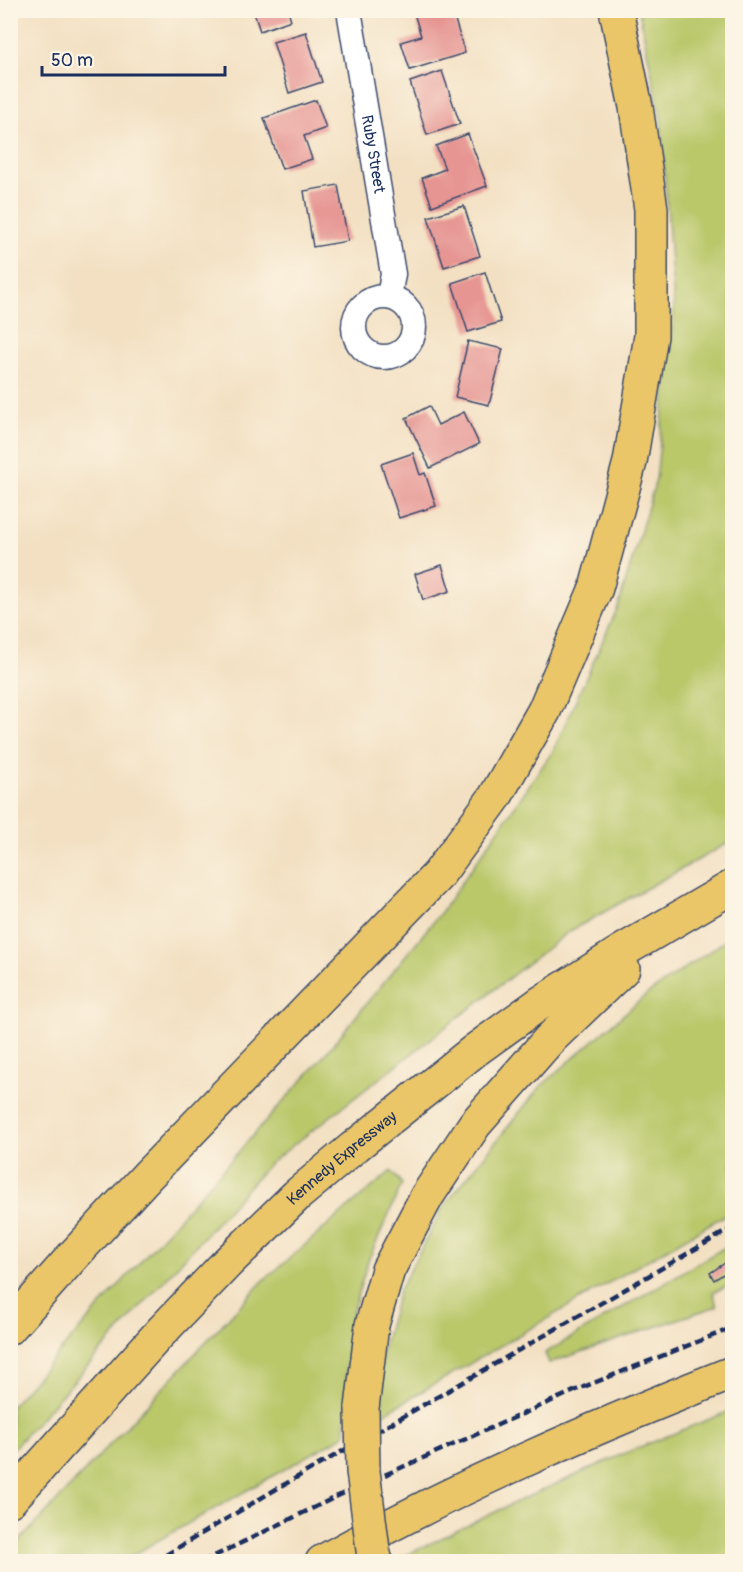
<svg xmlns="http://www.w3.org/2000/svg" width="743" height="1572" viewBox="0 0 743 1572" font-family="Pangolin,sans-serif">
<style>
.green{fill:#bac86a;stroke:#6a7c64;stroke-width:1.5}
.building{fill:#e69593}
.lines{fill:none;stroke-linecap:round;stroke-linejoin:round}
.minor-casing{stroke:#3b4a6d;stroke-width:27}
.motorway-casing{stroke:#3b4a6d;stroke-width:36}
.minor{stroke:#fff;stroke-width:24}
.motorway{stroke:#ebc669;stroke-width:33}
.rail{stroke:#1b2f5e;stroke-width:4.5;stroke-dasharray:9 4.5;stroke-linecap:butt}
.motorway-bridge-casing{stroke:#3b4a6d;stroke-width:36;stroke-linecap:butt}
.motorway-bridge{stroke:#ebc669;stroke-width:33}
.labels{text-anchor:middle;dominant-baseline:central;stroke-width:5;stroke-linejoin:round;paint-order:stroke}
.street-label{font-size:16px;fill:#1b2f5e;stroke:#fcf5e5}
</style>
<rect width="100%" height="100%" fill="#fcf5e5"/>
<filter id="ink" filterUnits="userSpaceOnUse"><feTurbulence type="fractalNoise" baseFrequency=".0167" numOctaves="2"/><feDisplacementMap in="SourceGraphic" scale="12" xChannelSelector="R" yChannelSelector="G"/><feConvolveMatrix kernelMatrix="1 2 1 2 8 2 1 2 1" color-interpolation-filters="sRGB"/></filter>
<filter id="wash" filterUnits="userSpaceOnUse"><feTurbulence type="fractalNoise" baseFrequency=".008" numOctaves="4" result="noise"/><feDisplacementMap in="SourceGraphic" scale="24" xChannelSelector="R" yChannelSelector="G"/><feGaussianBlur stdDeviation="1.35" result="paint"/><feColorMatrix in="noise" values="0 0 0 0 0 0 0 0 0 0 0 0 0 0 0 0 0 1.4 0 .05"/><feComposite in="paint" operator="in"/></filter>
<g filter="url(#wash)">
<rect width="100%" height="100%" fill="#f3e0c2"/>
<!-- green -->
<g class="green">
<polygon points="639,11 732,11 732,841 570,931 269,1164 11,1451 11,1406 317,1064 442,911 553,751 618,607 656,480 674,306 661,119"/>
<polygon points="732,936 732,1211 380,1416 382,1351 399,1290 444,1206 540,1087 646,995"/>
<polygon points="391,1171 402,1184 368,1261 352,1313 347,1349 345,1435 122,1561 11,1561 10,1551 263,1281"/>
<polygon points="732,1243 732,1284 713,1292 717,1306 549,1363 545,1353"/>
<polygon points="732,1410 732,1561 407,1562 404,1556 516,1502 623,1454"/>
</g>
<g id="blocks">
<!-- building -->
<g class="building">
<polygon points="253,10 288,10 291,20 260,31"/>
<polygon points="413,10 452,10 465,53 410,70 401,42 421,36"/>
<polygon points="306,32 322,82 289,93 273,42"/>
<polygon points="442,71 460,124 427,135 410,82"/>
<polygon points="316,100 326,128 304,136 312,159 282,169 264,118"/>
<polygon points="468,134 487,186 432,206 422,178 445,169 436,146"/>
<polygon points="338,185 348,241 313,247 304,191"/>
<polygon points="464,206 480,256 444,267 428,217"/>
<polygon points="485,272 501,322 468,332 452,283"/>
<polygon points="468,341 503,349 489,405 455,397"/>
<polygon points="429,406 438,425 464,412 479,444 430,468 406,418"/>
<polygon points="413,453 420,475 425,473 436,506 399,518 381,464"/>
<polygon points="442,565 450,591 423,600 415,574"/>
<polygon points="728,1261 732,1269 714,1280 710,1273"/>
</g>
</g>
</g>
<g filter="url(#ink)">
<use href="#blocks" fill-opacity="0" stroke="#3b4a6d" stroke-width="1.5"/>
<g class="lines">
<defs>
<g id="minor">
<path id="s1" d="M349,10l44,264 -4,23"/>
<circle cx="384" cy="327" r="30"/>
</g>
<g id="motorway">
<polyline points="10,1327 74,1255 148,1175 438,875 495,797 544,711 596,588 630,462 651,336 651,209 636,107 616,10"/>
<polyline points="362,1408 372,1325 388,1270 427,1196 475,1124 549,1040 623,969"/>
<path id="s2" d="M10,1500l149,-166 69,-72 69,-67 56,-47 121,-97 65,-47 85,-54 108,-63"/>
<path d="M322,1562c132,-74 270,-134 410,-189"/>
</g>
</defs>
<!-- minor casing -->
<use href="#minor" class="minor-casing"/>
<!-- motorway casing -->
<use href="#motorway" class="motorway-casing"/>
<!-- minor -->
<use href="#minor" class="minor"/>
<!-- motorway -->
<use href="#motorway" class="motorway"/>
<!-- rail -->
<g class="rail">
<polyline points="154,1562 273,1491 732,1228"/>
<polyline points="202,1562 344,1493 581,1388 732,1328"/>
</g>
<defs>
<polyline id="motorway-bridge" points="362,1408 363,1471 373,1550 376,1562"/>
</defs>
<!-- motorway-bridge casing -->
<use href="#motorway-bridge" class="motorway-bridge-casing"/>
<!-- motorway-bridge -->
<use href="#motorway-bridge" class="motorway-bridge"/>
</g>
</g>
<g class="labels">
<!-- street labels -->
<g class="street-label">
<text stroke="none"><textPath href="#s1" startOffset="146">Ruby Street</textPath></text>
<text stroke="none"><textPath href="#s2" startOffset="477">Kennedy Expressway</textPath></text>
</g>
</g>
<!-- margin -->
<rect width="743" height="1572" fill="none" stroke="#fcf5e5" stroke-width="36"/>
<!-- scale -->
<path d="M42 66v9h183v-9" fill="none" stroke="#1b2f5e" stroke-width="3"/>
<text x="51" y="66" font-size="18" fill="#1b2f5e" stroke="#fcf5e5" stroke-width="4.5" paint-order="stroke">50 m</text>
</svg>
